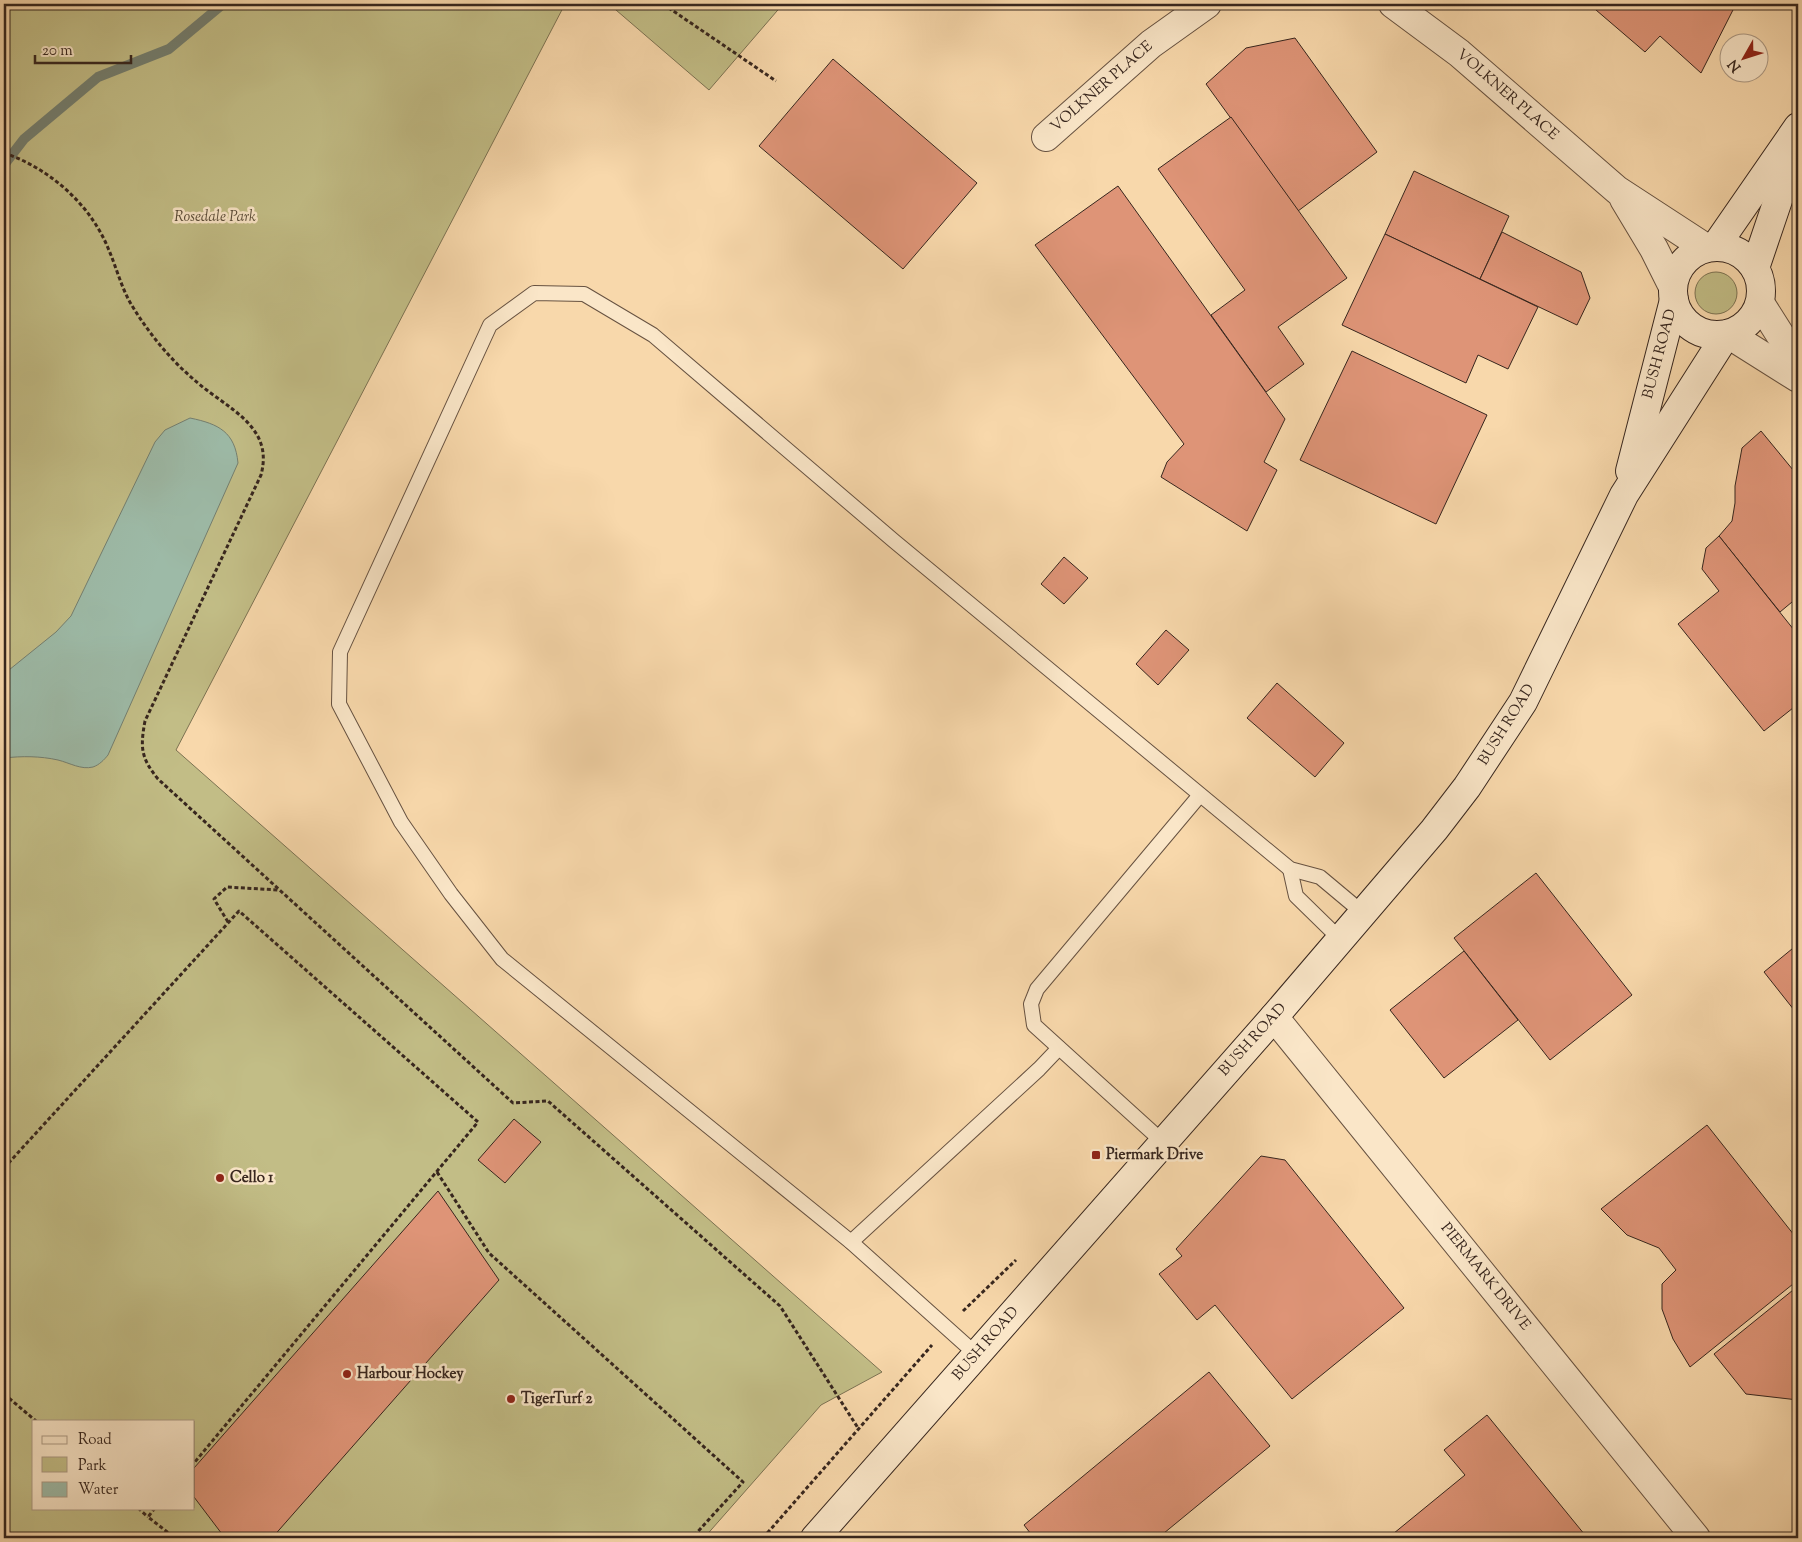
<svg xmlns="http://www.w3.org/2000/svg" width="1802" height="1542" viewBox="0 0 1802 1542" font-family="'Sorts Mill Goudy',serif">
<style>
.green{fill:#c2bd86;stroke:#7c7252;fill-rule:evenodd}
.water{fill:#9dbaa7;stroke:#747f70}
.lines{fill:none;stroke-linecap:round;stroke-linejoin:round}
.stream{stroke:#747f70;stroke-width:10}
.building{fill:#de9477;stroke:#37261e}
.lane-casing{stroke:#675241;stroke-width:16}
.street-casing{stroke:#675241;stroke-width:30}
.secondary-casing{stroke:#37261e;stroke-width:30}
.path{stroke:#37261e;stroke-width:3;stroke-dasharray:4 2.5;stroke-linecap:butt}
.lane{stroke:#fae6c8;stroke-width:14}
.street{stroke:#fae6c8;stroke-width:28}
.secondary{stroke:#fae6c8;stroke-width:28}
.poi-dot{fill:#8f2418;stroke:#fae6c8;stroke-width:2}
.labels{text-anchor:middle;dominant-baseline:central;stroke-width:5;stroke-linejoin:round;paint-order:stroke}
.street-label{font-size:15px;fill:#37261e;stroke:#fae6c8}
.park-label{font-size:15px;font-style:italic;fill:#5a4c38;stroke:#fae6c8}
.poi-label{font-size:15px;font-weight:bold;fill:#37261e;stroke:#fae6c8;text-anchor:start}
</style>
<rect width="100%" height="100%" fill="#f8d8ab"/>
<filter id="stains"><feTurbulence type="fractalNoise" baseFrequency=".004" numOctaves="4"/><feColorMatrix values="0 0 0 0 .2 0 0 0 0 .09 0 0 0 0 .02 0 0 0 .5 -.17"/></filter>
<radialGradient id="worn" r=".72"><stop offset=".6" stop-color="#630" stop-opacity="0"/><stop offset="1" stop-color="#630" stop-opacity=".3"/></radialGradient>
<!-- green -->
<g class="green">
<path d="M4,4h561l-389,746 706,622 -61,33 -117,133h-700zM34,1421h160v87h-160z"/>
<polygon points="609,4 783,4 709,90"/>
<circle cx="1716" cy="293" r="21"/>
</g>
<!-- water -->
<path class="water" d="M190,418c29,6 45,14 48,45l-130,292c-4,5 -9,10 -15,12 -12,3 -23,-4 -35,-7 -18,-4 -36,-4 -54,-2v-84l52,-42 15,-16 84,-174 10,-12z"/>
<g class="lines">
<!-- stream -->
<polyline class="stream" points="4,165 24,139 98,77 169,49 223,4"/>
</g>
<!-- building -->
<g class="building">
<polygon points="1589,4 1736,4 1701,73 1660,36 1645,52"/>
<polygon points="1295,38 1377,152 1298,211 1206,84 1246,48"/>
<polygon points="833,59 977,183 903,269 759,146"/>
<polygon points="1231,117 1347,278 1278,327 1304,364 1266,392 1211,315 1245,290 1158,169"/>
<polygon points="1414,171 1509,216 1480,279 1385,234"/>
<polygon points="1118,186 1285,419 1264,462 1277,470 1247,531 1161,477 1167,462 1184,444 1035,245"/>
<polygon points="1502,232 1581,272 1590,298 1577,325 1480,279"/>
<polygon points="1385,234 1538,307 1508,369 1478,355 1466,383 1342,325"/>
<polygon points="1352,351 1487,415 1436,524 1300,460"/>
<polygon points="1761,431 1798,476 1798,597 1780,612 1719,536 1732,521 1735,503 1735,486 1742,448"/>
<polygon points="1719,536 1798,635 1798,704 1764,731 1678,624 1719,591 1702,569 1706,548"/>
<polygon points="1064,557 1088,578 1064,604 1041,584"/>
<polygon points="1166,630 1189,650 1158,685 1136,664"/>
<polygon points="1277,683 1344,743 1315,777 1247,718"/>
<polygon points="1536,873 1632,995 1550,1060 1454,938"/>
<polygon points="1798,944 1798,1015 1764,972"/>
<polygon points="1464,951 1518,1020 1444,1078 1390,1010"/>
<polygon points="514,1119 541,1142 505,1183 478,1160"/>
<polygon points="1707,1125 1798,1240 1798,1280 1690,1367 1673,1339 1662,1309 1662,1284 1676,1270 1659,1248 1627,1235 1601,1209"/>
<polygon points="1261,1156 1285,1160 1404,1308 1292,1399 1215,1305 1197,1320 1159,1274 1182,1256 1176,1249"/>
<polygon points="438,1191 499,1280 272,1538 225,1538 194,1497 194,1468"/>
<polygon points="1798,1286 1798,1400 1746,1394 1714,1354"/>
<polygon points="1209,1372 1270,1446 1158,1538 1034,1538 1024,1525"/>
<polygon points="1487,1415 1585,1535 1582,1538 1388,1538 1465,1475 1444,1450"/>
<polygon points="1028,1532 1034,1538 1020,1538"/>
</g>
<g class="lines">
<defs>
<g id="lane">
<polyline points="1290,869 1296,896 1340,939"/>
<polyline points="1163,1142 1034,1025 1031,1004 1037,989 1200,795"/>
<polyline points="851,1242 1039,1069 1059,1048"/>
<polyline points="977,1355 851,1242 502,959 451,894 401,822 339,704 340,652 490,325 534,293 584,294 653,335 894,541 1290,869 1320,877 1363,913"/>
</g>
<g id="street">
<polyline points="1393,4 1459,53 1617,190 1706,248"/>
<polyline points="1046,137 1151,44 1207,4"/>
<polyline points="1624,199 1654,249 1673,287"/>
<polyline points="1760,303 1798,363"/>
<polyline points="1728,334 1798,378"/>
<polyline points="1274,1017 1696,1538"/>
</g>
<g id="secondary">
<circle cx="1717" cy="291" r="44"/>
<polyline points="1715,247 1798,127"/>
<polyline points="1755,268 1797,144"/>
<polyline points="1630,471 1674,300"/>
<polyline points="815,1538 1274,1017 1434,830 1467,787 1523,702 1624,495 1726,335"/>
</g>
</defs>
<!-- lane casing -->
<use href="#lane" class="lane-casing"/>
<!-- street casing -->
<use href="#street" class="street-casing"/>
<!-- secondary casing -->
<use href="#secondary" class="secondary-casing"/>
<!-- path -->
<g class="path">
<polyline points="663,4 776,81"/>
<path d="M4,153c45,15 86,51 104,95 8,18 13,39 23,56 21,35 48,66 81,90 30,22 60,40 49,81l-116,246c-5,27 -4,37 13,58l355,324 35,-2 232,205 78,122"/>
<polyline points="228,922 214,899 227,887 279,890"/>
<polyline points="4,1168 239,911 478,1122 194,1463"/>
<polyline points="437,1172 489,1253 743,1482 692,1538"/>
<polyline points="963,1311 1016,1260"/>
<polyline points="4,1394 36,1421"/>
<polyline points="138,1508 148,1517"/>
<polyline points="155,1508 148,1517 175,1538"/>
<polyline points="763,1538 932,1345"/>
</g>
<!-- lane -->
<use href="#lane" class="lane"/>
<!-- street -->
<use href="#street" class="street"/>
<!-- secondary -->
<use href="#secondary" class="secondary"/>
</g>
<!-- markers -->
<g class="poi-dot">
<rect x="1091" y="1150" width="10" height="10" rx="2.5"/>
<circle cx="220" cy="1178" r="5"/>
<circle cx="347" cy="1374" r="5"/>
<circle cx="511" cy="1399" r="5"/>
</g>
<g class="labels">
<!-- street labels -->
<g class="street-label">
<text transform="translate(1102 87) rotate(-41)">VOLKNER PLACE</text>
<text transform="translate(1507 95) rotate(41)">VOLKNER PLACE</text>
<text transform="translate(1660 354) rotate(-75)">BUSH ROAD</text>
<text transform="translate(1507 725) rotate(-58)">BUSH ROAD</text>
<text transform="translate(1253 1040) rotate(-48)">BUSH ROAD</text>
<text transform="translate(1485 1277) rotate(51)">PIERMARK DRIVE</text>
<text transform="translate(986 1344) rotate(-49)">BUSH ROAD</text>
</g>
<!-- park labels -->
<g class="park-label">
<text x="215" y="217">Rosedale Park</text>
</g>
<!-- poi labels -->
<g class="poi-label">
<text x="1106" y="1155">Piermark Drive</text>
<text x="230" y="1178">Cello 1</text>
<text x="357" y="1374">Harbour Hockey</text>
<text x="521" y="1399">TigerTurf 2</text>
</g>
</g>
<!-- margin -->
<rect width="1802" height="1542" fill="none" stroke="#f8d8ab" stroke-width="20"/>
<rect x="5" y="5" width="1792" height="1532" fill="none" stroke="#37261e" stroke-width="2.5"/>
<rect x="10" y="10" width="1782" height="1522" fill="none" stroke="#37261e"/>
<!-- legend -->
<rect x="32" y="1420" width="162" height="90" fill="#fae6c8" stroke="#ac9984"/>
<rect x="42" y="1436" width="25" height="8" fill="#fae6c8" stroke="#ac9984"/>
<text x="78" y="1444" font-size="15" fill="#37261e">Road</text>
<rect x="42" y="1457" width="25" height="15" fill="#c2bd86" stroke="#ac9984"/>
<text x="78" y="1470" font-size="15" fill="#37261e">Park</text>
<rect x="42" y="1482" width="25" height="15" fill="#9dbaa7" stroke="#ac9984"/>
<text x="78" y="1494" font-size="15" fill="#37261e">Water</text>
<!-- north arrow -->
<g transform="translate(1744 58) rotate(231)"><circle r="24" fill="#fae6c8" stroke="#ac9984"/>
<path d="M0-4L9 19L0 12L-9 19Z" fill="#8f2418"/>
<text y="-8" font-size="14" font-weight="bold" text-anchor="middle" fill="#37261e">N</text>
</g>
<!-- scale -->
<path d="M35 55v8h96v-8" fill="none" stroke="#37261e" stroke-width="2.5"/>
<text x="42" y="55" font-size="15" fill="#37261e" stroke="#fae6c8" stroke-width="4" paint-order="stroke">20 m</text>
<rect width="100%" height="100%" filter="url(#stains)"/>
<rect width="100%" height="100%" fill="url(#worn)"/>
</svg>
